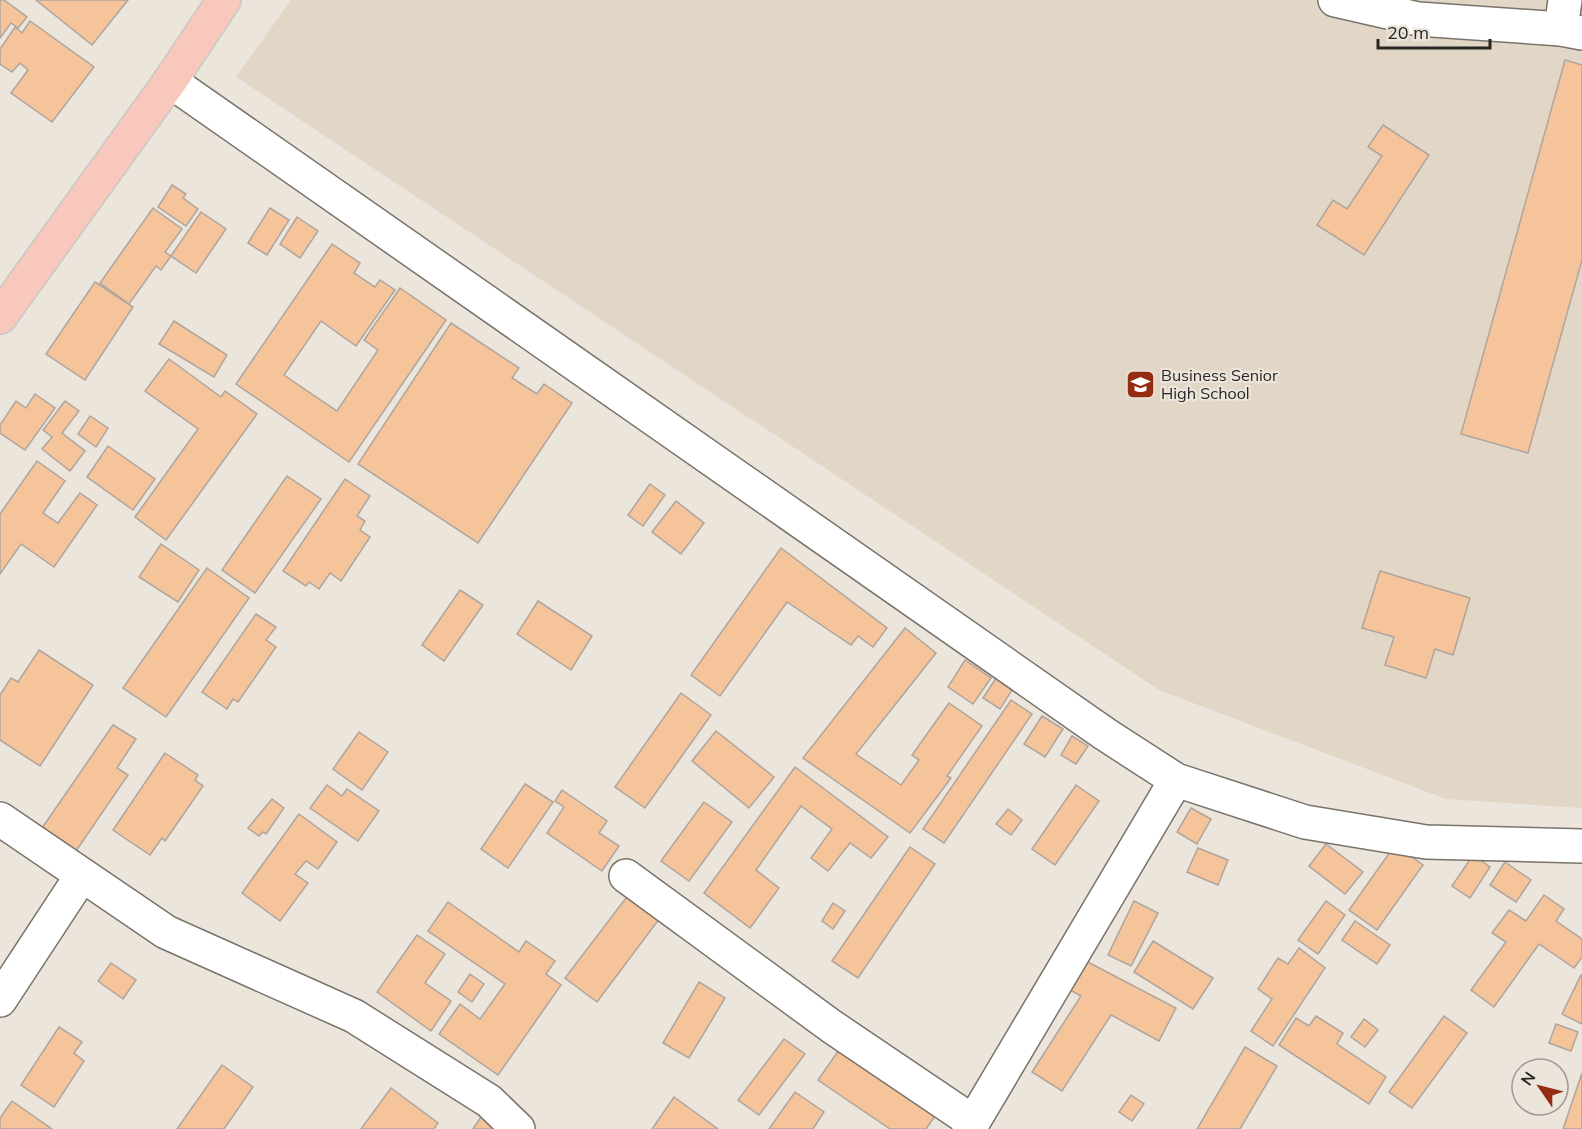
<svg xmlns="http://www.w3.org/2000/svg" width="1582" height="1129" viewBox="0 0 1582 1129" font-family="Mulish,sans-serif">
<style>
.built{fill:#e2d7c7}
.building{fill:#f5c49b;stroke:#aea59e;stroke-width:1.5}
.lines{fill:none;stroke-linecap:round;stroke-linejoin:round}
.minor-casing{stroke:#79736b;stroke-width:36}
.major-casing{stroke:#c7c7c6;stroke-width:36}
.minor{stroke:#fff;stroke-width:33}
.major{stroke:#f8c8bd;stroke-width:33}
.labels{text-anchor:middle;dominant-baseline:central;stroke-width:4.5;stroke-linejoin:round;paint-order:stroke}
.poi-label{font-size:16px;fill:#292723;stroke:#ebe5db;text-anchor:start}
</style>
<rect width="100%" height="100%" fill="#ebe5db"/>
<!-- built -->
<polygon class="built" points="291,0 1582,0 1582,808 1446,799 1159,690 236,77"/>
<!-- building -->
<g class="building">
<polygon points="0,0 4,0 27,17 18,28 11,23 0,38"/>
<polygon points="36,0 128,0 92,45"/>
<polygon points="30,21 94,67 52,122 11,93 28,70 20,63 12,72 0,64 0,49 15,27 22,33"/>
<polygon points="1565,60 1582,65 1582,260 1528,453 1461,434"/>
<polygon points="1383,125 1429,155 1364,255 1317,225 1333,200 1347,209 1382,156 1368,147"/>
<polygon points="172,185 186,194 183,198 198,209 186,226 158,207"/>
<polygon points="153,208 182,229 165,252 171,256 161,270 156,266 129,304 100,283"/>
<polygon points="270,208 289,220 267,255 248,243"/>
<polygon points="201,212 226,229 196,273 171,256"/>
<polygon points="297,217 318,231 300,258 280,244"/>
<polygon points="332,244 360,263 354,273 375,287 380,280 395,290 356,346 321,321 284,375 337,411 378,350 364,340 400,288 446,320 349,462 236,384"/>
<polygon points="95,282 133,307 85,380 46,354"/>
<polygon points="174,321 227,355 214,377 159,344"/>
<polygon points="451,323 519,368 512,378 537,394 544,384 572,403 478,543 358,464"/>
<polygon points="169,359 221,397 225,391 257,414 166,540 135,517 198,429 145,391"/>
<polygon points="35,394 55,408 25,450 0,433 0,425 16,401 26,408"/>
<polygon points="65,401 79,411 62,433 85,451 70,471 42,449 52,437 43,430"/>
<polygon points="90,416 108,428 96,447 78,434"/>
<polygon points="108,446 155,479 133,510 87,477"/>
<polygon points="37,461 65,481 43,513 58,523 80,493 97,505 54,567 21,544 0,574 0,514"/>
<polygon points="287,476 321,499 255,593 222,570"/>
<polygon points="345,479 370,496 357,516 365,521 360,530 370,537 341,581 330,573 319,589 309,582 306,586 283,571"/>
<polygon points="650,484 665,495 643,526 628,515"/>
<polygon points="676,501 704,523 681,554 652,532"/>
<polygon points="161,544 199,570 178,602 139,577"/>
<polygon points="781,548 887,628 873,647 858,636 851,645 787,602 720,696 691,675"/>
<polygon points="207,568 249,598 166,717 123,688"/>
<polygon points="1380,571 1470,598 1453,655 1435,649 1426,678 1385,665 1394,637 1362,628"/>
<polygon points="460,590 483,605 444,661 422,645"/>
<polygon points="538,601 592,636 571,670 517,634"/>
<polygon points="256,614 276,627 266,640 276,647 238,702 233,699 227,709 202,692"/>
<polygon points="905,628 936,653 856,754 901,785 919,760 912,755 949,703 982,726 947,776 951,778 910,833 803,758"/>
<polygon points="39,650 93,685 40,766 0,740 0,695 11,678 18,682"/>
<polygon points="965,660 991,678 973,704 948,687"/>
<polygon points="1000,672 1017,682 1000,709 983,698"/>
<polygon points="681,693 711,715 645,808 615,787"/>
<polygon points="1011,700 1032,714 944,843 923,829"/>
<polygon points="1042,716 1063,729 1045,757 1024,744"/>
<polygon points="113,725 136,739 117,768 128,775 76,851 42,828"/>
<polygon points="716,731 774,777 749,808 692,761"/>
<polygon points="359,732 388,752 362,790 333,769"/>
<polygon points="1072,736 1088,746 1076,764 1061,755"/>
<polygon points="165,753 198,775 195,780 203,786 165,841 162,838 150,855 113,830"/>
<polygon points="795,767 888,837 871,858 850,843 828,871 811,858 832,829 801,806 756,870 779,888 750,928 704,893"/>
<polygon points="525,784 553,802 508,868 481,849"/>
<polygon points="327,785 342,796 347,789 379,811 358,841 310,808"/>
<polygon points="1076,785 1099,801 1055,865 1032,849"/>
<polygon points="562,790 607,821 599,833 619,846 602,871 547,833 564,807 555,801"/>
<polygon points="272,799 284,808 266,834 263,832 259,836 248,828"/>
<polygon points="704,802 732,822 689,881 661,861"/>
<polygon points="1191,808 1211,819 1197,844 1177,832"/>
<polygon points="1008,809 1022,820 1011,835 996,824"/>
<polygon points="299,814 337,842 318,869 306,861 295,874 308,883 280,921 242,893"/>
<polygon points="1326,844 1363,872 1345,894 1309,866"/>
<polygon points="1395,845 1423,865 1377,930 1349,910"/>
<polygon points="910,847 935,864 858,978 832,961"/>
<polygon points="1198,848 1228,860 1218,885 1187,872"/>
<polygon points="1473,855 1490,867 1470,898 1452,886"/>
<polygon points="1505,862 1531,880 1516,902 1490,885"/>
<polygon points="629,894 660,918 597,1002 565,978"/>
<polygon points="1544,895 1564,909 1556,921 1582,939 1582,957 1574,968 1539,944 1494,1007 1471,990 1506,942 1492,933 1509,910 1526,921"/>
<polygon points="1134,901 1158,913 1131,966 1108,955"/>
<polygon points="1326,901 1345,915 1318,954 1298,940"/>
<polygon points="448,902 519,952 526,941 555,961 546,974 561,985 498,1075 439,1034 460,1004 480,1019 505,984 428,931"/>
<polygon points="833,903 845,911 833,929 822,921"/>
<polygon points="1355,921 1390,945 1377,964 1342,940"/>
<polygon points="417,935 445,954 425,983 451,1001 431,1031 377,992"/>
<polygon points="1153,941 1213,978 1193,1009 1134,972"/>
<polygon points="1299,948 1325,968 1273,1046 1251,1031 1272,999 1258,989 1278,958 1288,964"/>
<polygon points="1084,960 1176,1008 1159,1041 1111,1015 1062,1091 1032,1072 1081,996 1070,990"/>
<polygon points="111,963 136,980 123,999 98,981"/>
<polygon points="470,974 484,984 472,1002 458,992"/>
<polygon points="1581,975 1582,975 1582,1024 1562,1014"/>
<polygon points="699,982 725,998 689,1058 663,1043"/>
<polygon points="1316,1016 1343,1033 1337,1044 1386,1077 1369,1104 1279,1045 1296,1018 1309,1026"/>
<polygon points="1444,1016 1467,1033 1412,1108 1389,1092"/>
<polygon points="1364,1019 1378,1030 1365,1047 1351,1037"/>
<polygon points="1556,1024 1578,1032 1571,1051 1549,1043"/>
<polygon points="59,1027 82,1042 74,1053 84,1061 54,1107 21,1085"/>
<polygon points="784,1039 805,1054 759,1115 738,1100"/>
<polygon points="841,1047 937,1113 926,1129 890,1129 818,1080"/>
<polygon points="1245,1047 1277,1066 1240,1129 1197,1129"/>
<polygon points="222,1065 253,1087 224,1129 177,1129"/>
<polygon points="1582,1073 1582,1129 1563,1129"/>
<polygon points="391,1088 438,1123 434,1129 361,1129"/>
<polygon points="795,1092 824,1112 813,1129 769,1129"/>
<polygon points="1131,1095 1144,1104 1132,1121 1119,1112"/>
<polygon points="674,1097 718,1129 652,1129"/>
<polygon points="12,1101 52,1129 0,1129 0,1118"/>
<polygon points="481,1117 499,1129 473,1129"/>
</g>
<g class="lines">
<defs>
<g id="minor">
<polyline points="1335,0 1418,19 1561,29 1582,33"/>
<polyline points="1561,29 1565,0"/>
<polyline points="170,81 1105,734 1176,780 1305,822 1426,842 1582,846"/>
<polyline points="0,819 166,932 354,1016 489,1101 518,1129"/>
<polyline points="626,876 831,1026 973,1122"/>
<polyline points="0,1000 82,875"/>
<polyline points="969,1129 1176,780"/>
</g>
<polyline id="major" points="0,317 170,81 224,0"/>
</defs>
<!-- minor casing -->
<use href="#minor" class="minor-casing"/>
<!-- major casing -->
<use href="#major" class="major-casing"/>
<!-- minor -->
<use href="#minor" class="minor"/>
<!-- major -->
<use href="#major" class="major"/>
</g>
<!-- icons -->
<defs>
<symbol id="school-square" viewBox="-11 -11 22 22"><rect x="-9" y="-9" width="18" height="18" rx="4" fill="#942c11" stroke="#ebe5db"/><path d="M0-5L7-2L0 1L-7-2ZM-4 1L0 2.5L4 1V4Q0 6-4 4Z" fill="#fff"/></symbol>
</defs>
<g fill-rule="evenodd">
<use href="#school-square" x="1124" y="368" width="33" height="33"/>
</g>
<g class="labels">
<!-- poi labels -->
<g class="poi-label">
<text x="1161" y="375">Business Senior<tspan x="1161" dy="18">High School</tspan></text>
</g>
</g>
<!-- north arrow -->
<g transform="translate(1540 1087) rotate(305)"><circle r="28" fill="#ebe5db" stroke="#9d9991" stroke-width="1.5"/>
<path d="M0-4.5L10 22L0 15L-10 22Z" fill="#942c11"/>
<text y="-9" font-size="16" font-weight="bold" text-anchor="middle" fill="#292723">N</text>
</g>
<!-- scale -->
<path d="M1378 39v9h112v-9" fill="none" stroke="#292723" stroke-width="3"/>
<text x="1387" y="39" font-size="18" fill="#292723" stroke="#ebe5db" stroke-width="4.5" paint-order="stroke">20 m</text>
</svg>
